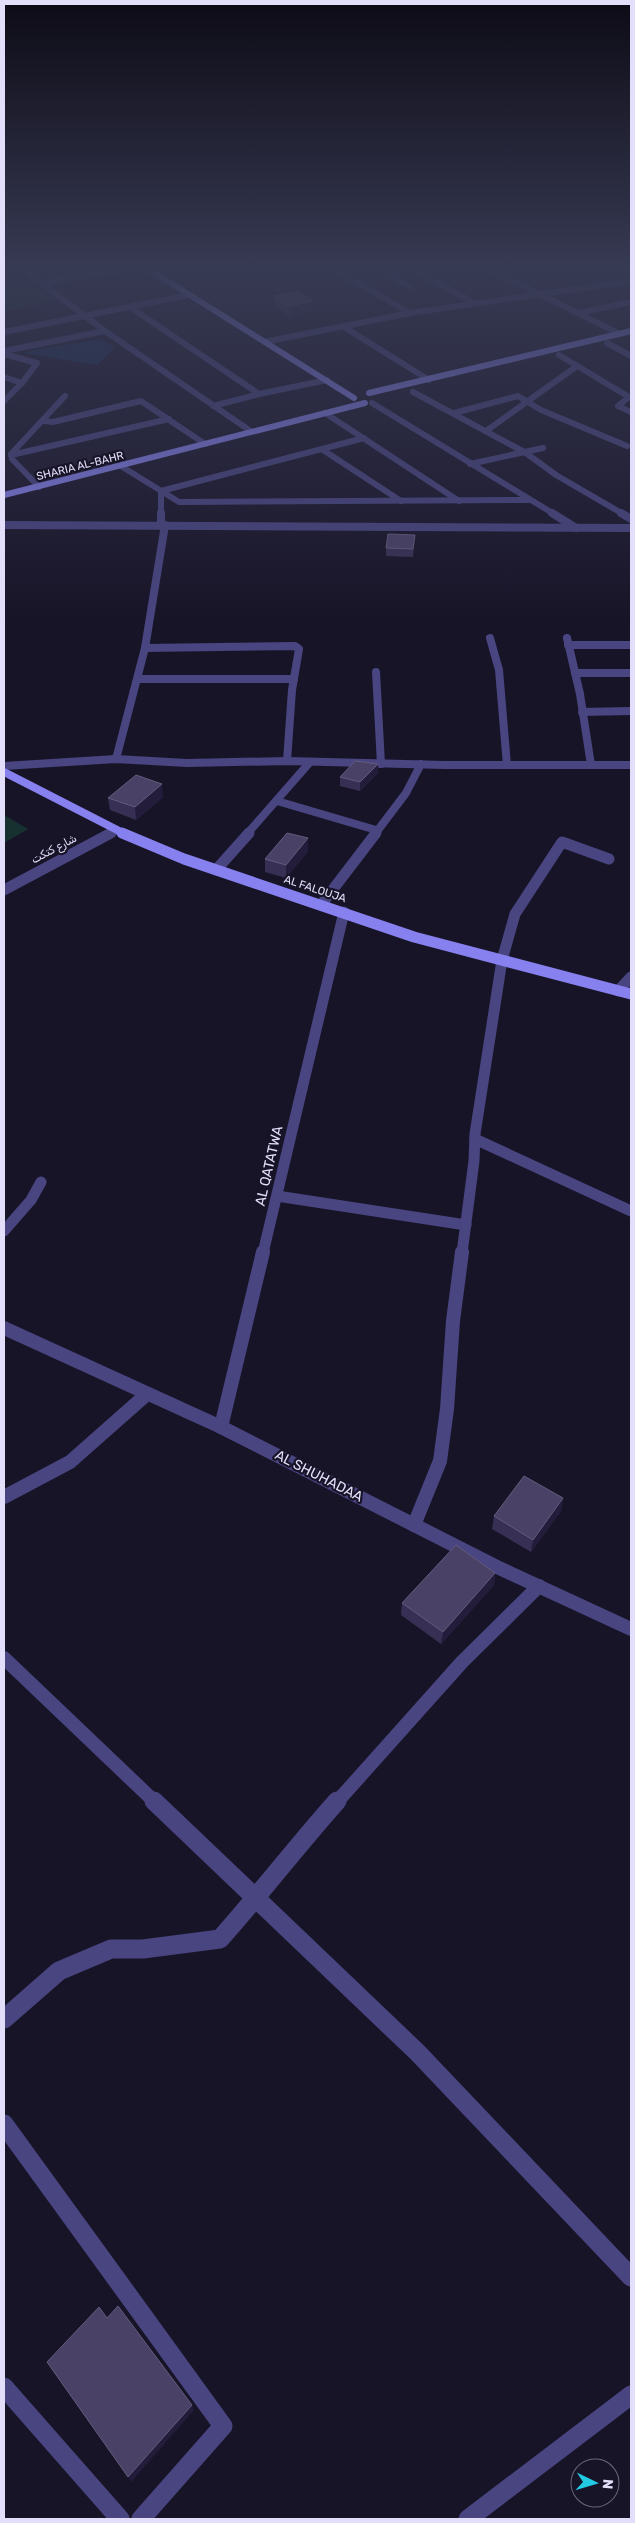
<svg xmlns="http://www.w3.org/2000/svg" width="635" height="2523" viewBox="0 0 635 2523" font-family="Rubik,'Noto Naskh Arabic',sans-serif">
<style>
.green{fill:#173131}
.water{fill:#182b4d}
.lines{fill:none;stroke-linecap:round;stroke-linejoin:round}
.street-far4{stroke:#494581;stroke-width:6}
.street-far3{stroke:#494581;stroke-width:8}
.street-far2{stroke:#494581;stroke-width:11}
.street-far1{stroke:#494581;stroke-width:14}
.street{stroke:#494581;stroke-width:19}
.secondary-far2{stroke:#8781ef;stroke-width:6}
.secondary-far1{stroke:#8781ef;stroke-width:8}
.secondary{stroke:#8781ef;stroke-width:11}
.wall{fill:#382f54}
.shaded-wall{fill:#231c3b}
.building{fill:#4a4266;stroke:#625b7d}
.labels{text-anchor:middle;dominant-baseline:central;stroke-width:4.5;stroke-linejoin:round;paint-order:stroke}
.far-street-label{font-size:11px;fill:#e3dffb;stroke:#181428}
.street-label{font-size:14px;fill:#e3dffb;stroke:#181428}
</style>
<rect width="100%" height="100%" fill="#181428"/>
<!-- green -->
<g class="green">
<polygon points="27,280 57,300 4,311 4,284"/>
<polygon points="4,815 28,829 4,843"/>
</g>
<!-- water -->
<path class="water" d="M101,339l14,8 -18,18 -74,-12c26,-7 51,-9 78,-14z"/>
<g class="lines">
<!-- street-far4 -->
<g class="street-far4">
<polyline points="24,270 105,331 252,432"/>
<polyline points="335,270 410,313"/>
<polyline points="403,270 386,274 410,286"/>
<polyline points="414,270 474,303"/>
<polyline points="491,270 620,334"/>
<polyline points="41,282 117,270"/>
<polyline points="130,307 259,394 213,406"/>
<polyline points="577,313 631,302"/>
<polyline points="344,327 429,380"/>
<polyline points="4,332 189,295"/>
<polyline points="264,342 410,313 631,281"/>
<polyline points="607,343 631,356"/>
<polyline points="4,351 105,331"/>
<polyline points="4,354 37,363 22,383 4,401"/>
<polyline points="559,355 629,397 618,406 631,412"/>
<polyline points="4,377 22,383"/>
<polyline points="413,392 526,453 556,475 623,514"/>
<polyline points="259,394 327,380"/>
<polyline points="372,403 554,514"/>
<polyline points="325,413 459,501"/>
<polyline points="454,413 518,396 541,410 627,446"/>
<polyline points="44,421 53,422 141,401 205,444"/>
<polyline points="486,431 577,366"/>
<polyline points="323,450 401,501"/>
<polyline points="11,455 169,419"/>
<polyline points="470,464 543,448"/>
<polyline points="121,466 179,502 529,500"/>
<polyline points="39,487 12,459 11,454 65,396"/>
<polyline points="161,491 364,438"/>
<polyline points="161,491 161,514"/>
</g>
<!-- street-far3 -->
<g class="street-far3">
<polyline points="161,513 161,524"/>
<polyline points="552,513 576,528"/>
<polyline points="621,513 631,519"/>
<polyline points="4,525 631,528"/>
<polyline points="490,638 499,670 507,765"/>
<polyline points="567,638 580,694 591,765"/>
<polyline points="568,645 631,645"/>
<polyline points="145,648 295,646 299,649 292,690 287,761"/>
<polyline points="376,672 381,764"/>
<polyline points="575,673 631,673"/>
<polyline points="138,679 294,679"/>
<polyline points="582,712 631,711"/>
<polyline points="116,759 145,648 165,525"/>
<polyline points="4,766 116,759 187,763 287,761 445,765 631,765"/>
<polyline points="277,801 376,830"/>
<polyline points="109,834 116,830"/>
<polyline points="247,834 310,762"/>
<polyline points="375,834 406,793 421,764"/>
</g>
<!-- street-far2 -->
<g class="street-far2">
<polyline points="216,870 249,833"/>
<polyline points="4,890 111,833"/>
<polyline points="321,905 376,833"/>
<polyline points="618,991 631,977"/>
<polyline points="475,1139 631,1211"/>
<polyline points="277,1196 466,1225"/>
<polyline points="4,1231 31,1200 41,1182"/>
<polyline points="263,1253 344,912"/>
<polyline points="462,1253 474,1161 475,1134 502,960 515,914 562,842 609,859"/>
</g>
<!-- street-far1 -->
<g class="street-far1">
<polyline points="4,1328 221,1427 497,1567 631,1629"/>
<polyline points="221,1427 263,1252"/>
<polyline points="4,1497 70,1462 147,1394"/>
<polyline points="414,1525 440,1461 447,1409 453,1321 462,1252"/>
<polyline points="4,1658 156,1803"/>
<polyline points="336,1803 462,1662 539,1586"/>
</g>
<!-- street -->
<g class="street">
<polyline points="154,1801 418,2053 631,2277"/>
<path d="M4,2019l55,-48 52,-22h32l77,-10c40,-45 77,-93 117,-138"/>
<polyline points="4,2124 223,2426 141,2519"/>
<polyline points="4,2387 120,2519"/>
<polyline points="468,2519 631,2395"/>
</g>
<!-- secondary-far2 -->
<g class="secondary-far2">
<polyline points="150,270 354,398"/>
<polyline points="369,393 631,331"/>
<polyline points="4,495 365,403"/>
</g>
<!-- secondary-far1 -->
<polyline class="secondary-far1" points="4,772 125,834"/>
<!-- secondary -->
<polyline class="secondary" points="122,833 184,859 414,937 631,994"/>
</g>
<!-- wall -->
<g class="wall">
<polygon points="178,270 234,270 234,271 193,279"/>
<polygon points="275,296 313,311 290,316 275,306"/>
<polygon points="415,535 413,557 386,556 386,548"/>
<polygon points="378,773 360,791 340,786 340,777"/>
<polygon points="163,797 136,820 110,810 108,798"/>
<polygon points="308,851 286,878 265,872 265,859"/>
<polygon points="563,1498 561,1511 531,1552 492,1529 494,1516"/>
<polygon points="495,1573 494,1585 441,1644 401,1615 402,1603"/>
</g>
<!-- shaded-wall -->
<g class="shaded-wall">
<polygon points="199,270 234,270 234,271 193,279 193,271"/>
<polygon points="313,301 313,311 290,316 290,306"/>
<polygon points="378,764 378,773 360,791 360,782"/>
<polygon points="162,784 163,797 136,820 135,807"/>
<polygon points="308,838 308,851 286,878 286,865"/>
<polygon points="563,1498 561,1511 531,1552 533,1540"/>
<polygon points="495,1573 494,1585 441,1644 443,1632"/>
<polygon points="192,2405 194,2410 131,2482 128,2477"/>
</g>
<!-- building -->
<g class="building">
<polygon points="297,292 313,301 290,306 275,296"/>
<polygon points="388,534 415,535 413,549 386,548"/>
<polygon points="355,761 378,764 360,782 340,777"/>
<polygon points="136,775 162,784 135,807 108,798"/>
<polygon points="287,833 308,838 286,865 265,859"/>
<polygon points="524,1476 563,1498 533,1540 494,1516"/>
<polygon points="456,1545 495,1573 443,1632 402,1603"/>
<polygon points="118,2306 192,2405 128,2477 47,2362 99,2307 107,2318"/>
</g>
<!-- sky -->
<linearGradient id="sky" x2="0" y2="1"><stop stop-color="#0d0b16"/><stop offset="0.43" stop-color="#373a53"/><stop offset="1" stop-color="#373a53" stop-opacity="0"/></linearGradient>
<rect width="635" height="623" fill="url(#sky)"/>
<g class="labels">
<!-- far-street labels -->
<g class="far-street-label">
<text transform="translate(80 466) rotate(-14)">SHARIA AL-BAHR</text>
<text transform="translate(54 849) rotate(-28)">شارع كتكت</text>
<text transform="translate(315 889) rotate(18)">AL FALOUJA</text>
</g>
<!-- street labels -->
<g class="street-label">
<text transform="translate(269 1166) rotate(-77)">AL QATATWA</text>
<text transform="translate(319 1476) rotate(27)">AL SHUHADAA</text>
</g>
</g>
<!-- border -->
<rect width="635" height="2523" fill="none" stroke="#e3dffb" stroke-width="10"/>
<!-- north arrow -->
<g transform="translate(595 2483) rotate(95)"><circle r="24" fill="#181428" stroke="#69657c"/>
<path d="M0-4L9 19L0 12L-9 19Z" fill="#22cae3"/>
<text y="-8" font-size="14" font-weight="bold" text-anchor="middle" fill="#e3dffb">N</text>
</g>
</svg>
